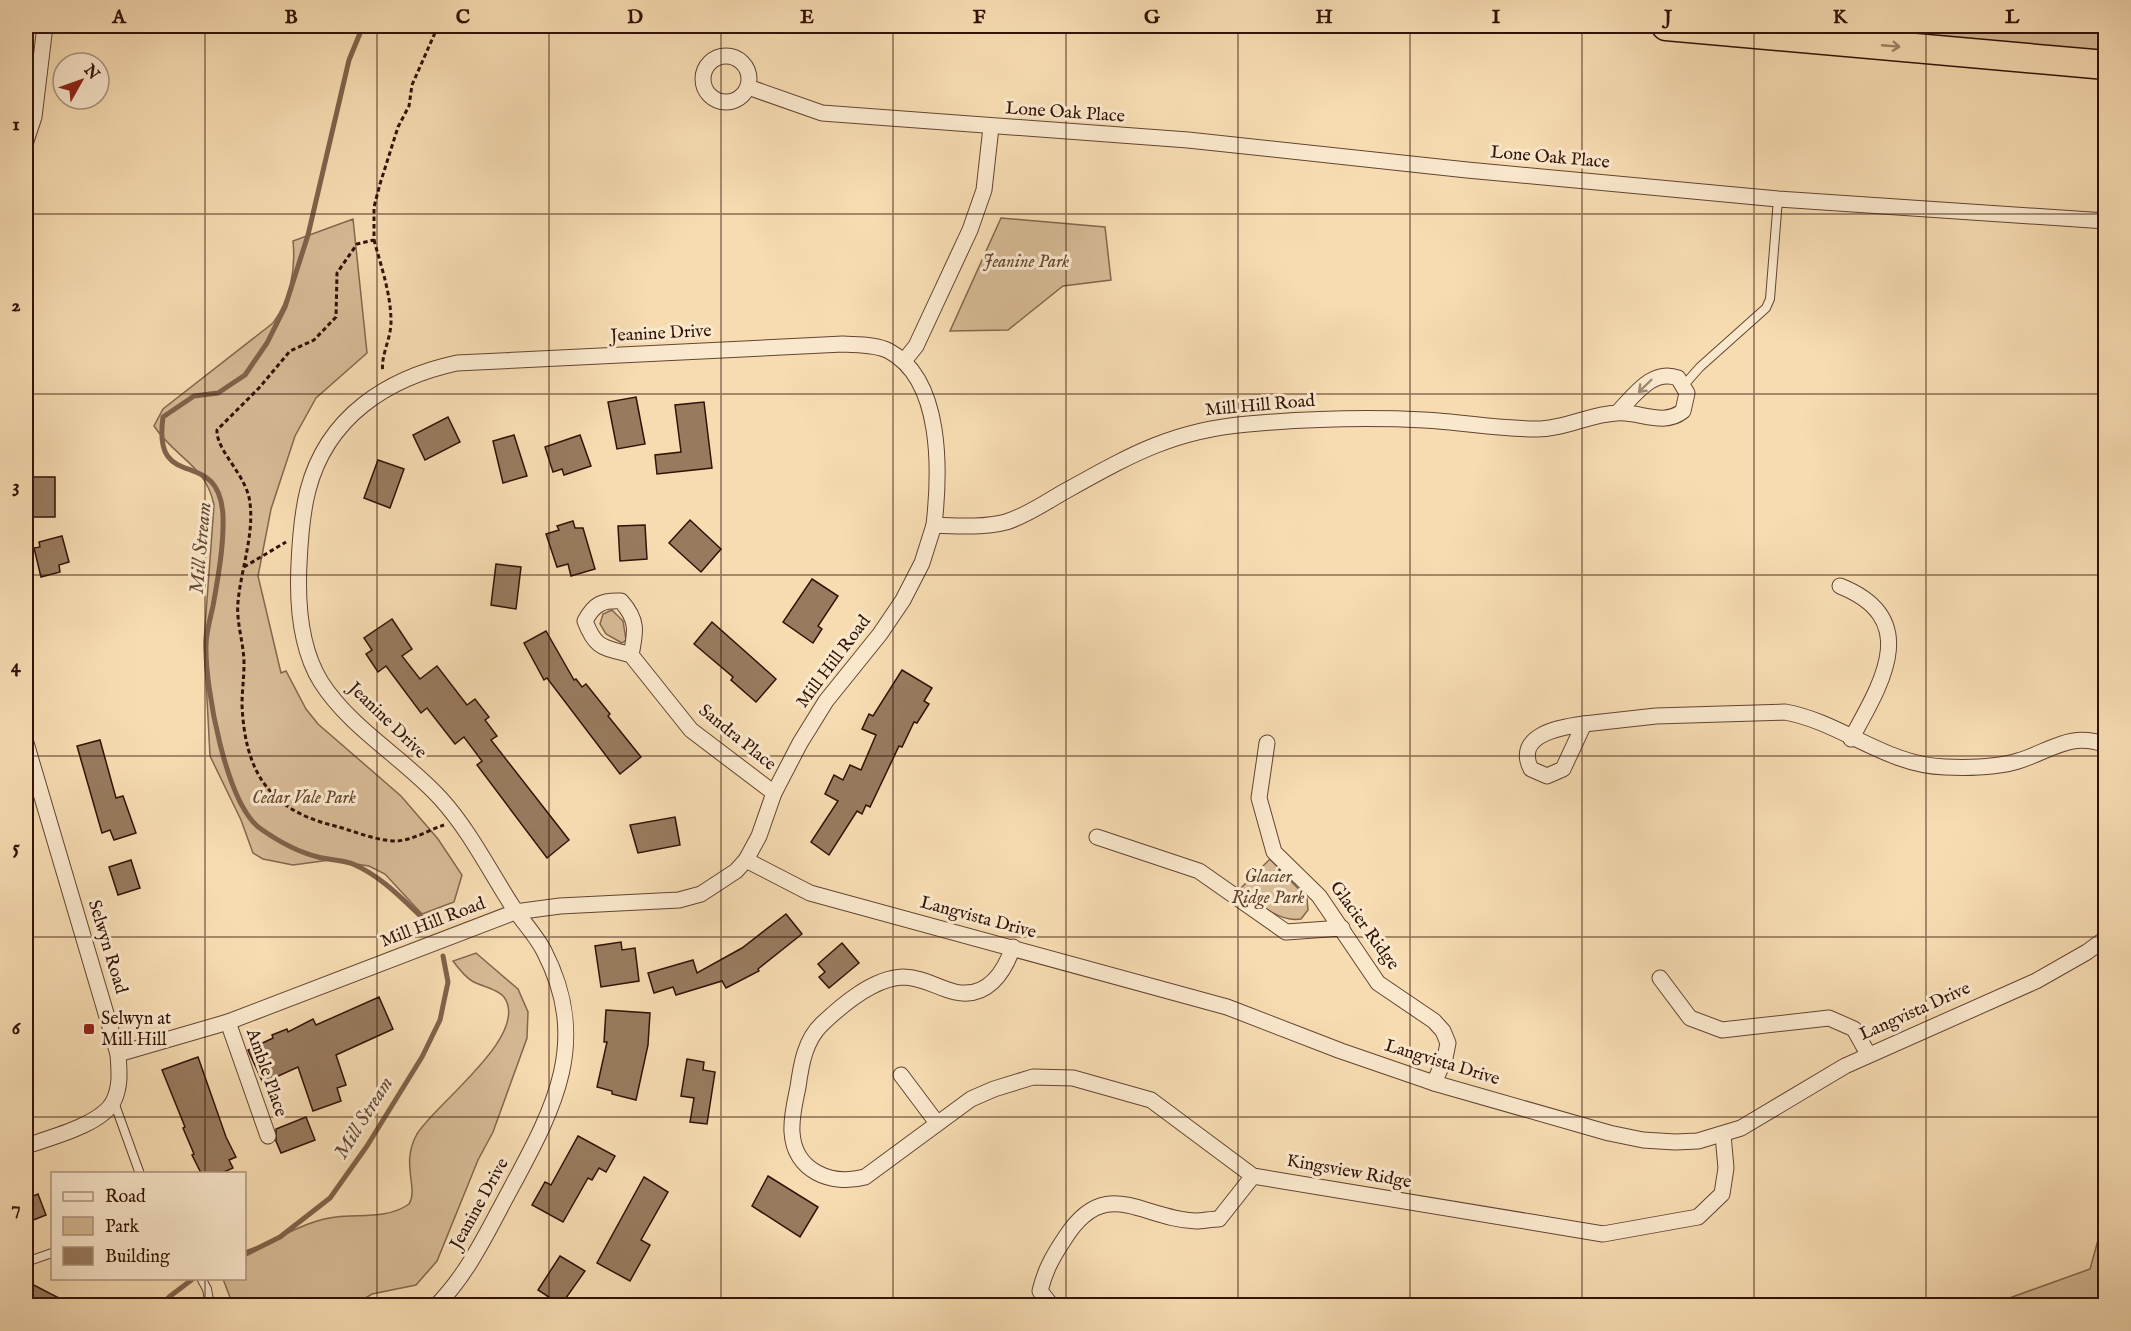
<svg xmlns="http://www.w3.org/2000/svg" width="2131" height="1331" viewBox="0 0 2131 1331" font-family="'IM FELL English',serif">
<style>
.green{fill:#d6ba95;stroke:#84664e;stroke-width:1.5}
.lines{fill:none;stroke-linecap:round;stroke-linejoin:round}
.stream{stroke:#80624a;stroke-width:5}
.building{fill:#987b5f;stroke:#321206;stroke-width:1.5}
.lane-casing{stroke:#634431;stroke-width:10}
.street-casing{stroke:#634431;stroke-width:17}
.highway-casing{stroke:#321206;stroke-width:31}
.path{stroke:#321206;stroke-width:3;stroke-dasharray:4.5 3;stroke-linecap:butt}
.lane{stroke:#fae8cd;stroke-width:8}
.street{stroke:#fae8cd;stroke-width:15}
.highway{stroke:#f7dcb2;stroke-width:28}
.oneway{stroke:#9e8165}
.oneway2{stroke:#a08873}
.grid{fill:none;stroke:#321206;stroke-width:1.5;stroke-opacity:0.55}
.poi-dot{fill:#8f2418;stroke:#fae8cd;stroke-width:2}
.labels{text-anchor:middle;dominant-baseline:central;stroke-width:6;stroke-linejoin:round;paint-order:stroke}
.street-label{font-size:18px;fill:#321206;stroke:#fae8cd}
.park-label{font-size:18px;font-style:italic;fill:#634431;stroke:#fae8cd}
.poi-label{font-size:18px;fill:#321206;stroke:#fae8cd;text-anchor:start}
.water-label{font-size:20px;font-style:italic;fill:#664734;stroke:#fae8cd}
.neatline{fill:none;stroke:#321206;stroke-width:2}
.grid-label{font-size:20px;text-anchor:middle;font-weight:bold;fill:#321206}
</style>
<rect width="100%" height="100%" fill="#f7dcb2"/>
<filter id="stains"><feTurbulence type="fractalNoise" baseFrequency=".00333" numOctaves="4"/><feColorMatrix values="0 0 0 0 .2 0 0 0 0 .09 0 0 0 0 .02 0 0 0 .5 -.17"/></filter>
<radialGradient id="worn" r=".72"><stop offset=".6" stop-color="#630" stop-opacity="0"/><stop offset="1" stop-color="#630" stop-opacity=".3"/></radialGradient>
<!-- green -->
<g class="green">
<polygon points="1827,26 2105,26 2105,51"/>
<polygon points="1001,218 1105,227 1111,280 1063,286 1008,330 950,331"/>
<path d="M353,219l14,134 -51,45 -21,38 -24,73 -13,67 23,97 5,-2 20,38 12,15 83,72 37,43 24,36 -8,27 -32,12 -37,-40 -16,-8 -39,-6 -37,5 -30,-6 -10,-6 -12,-33 -31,-64 -6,-115 10,-136c-8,-40 -39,-47 -60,-79l9,-17 110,-86c17,-23 23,-53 20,-82z"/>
<polygon points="612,610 623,621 626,640 622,643 606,634 600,624 603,614"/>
<path d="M1270,859l37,39 1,12 -7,9c-22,4 -46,-18 -61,-30z"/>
<path d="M476,953l42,36 10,23 -1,26 -34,94 -15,28 -41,101 -21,24 -44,9 -18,11h-121l-10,-26 21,-1 1,-27c31,-9 57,-30 91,-34 24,-3 52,2 73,-13 10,-16 -9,-40 8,-70 18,-30 114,-99 87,-137 -7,-9 -22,-10 -32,-16 -8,-5 -13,-12 -19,-20z"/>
<polygon points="2105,1215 2105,1305 1990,1305 2090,1269"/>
</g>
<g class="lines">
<!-- stream -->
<g class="stream">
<path d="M363,26l-14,34 -41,175 -23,72 -18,36 -22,32 -27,18 -24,3 -31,21c-11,79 56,26 60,99 1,29 -5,62 -10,90 -3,13 -7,27 -7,40 -1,41 20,159 55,183 17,12 37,23 57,28 11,3 25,3 35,7 30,13 52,38 75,59"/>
<polyline points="244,1255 280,1237 330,1198 367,1146 422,1057 440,1020 448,982 443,956"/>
<polyline points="162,1306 169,1297 194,1278"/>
</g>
</g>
<!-- building -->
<g class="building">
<polygon points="636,397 645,444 617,449 608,402"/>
<polygon points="704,402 712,468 657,474 655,455 681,452 675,405"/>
<polygon points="448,417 460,442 425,460 413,435"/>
<polygon points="514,435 527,476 503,483 493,441"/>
<polygon points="580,435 591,466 564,475 562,469 553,472 545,447"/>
<polygon points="378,460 404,469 390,508 364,498"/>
<rect x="32" y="477" width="23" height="40"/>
<polygon points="690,520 721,549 701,572 669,543"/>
<polygon points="573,521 575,528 583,528 595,569 571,576 568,564 557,567 546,534 559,530 557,526"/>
<polygon points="645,525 647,559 620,561 618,526"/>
<polygon points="62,536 69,562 59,565 60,572 41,577 34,548 40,547 39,542"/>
<polygon points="496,564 521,567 516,609 491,605"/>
<polygon points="812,579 838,596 818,626 822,629 813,643 783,622"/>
<polygon points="392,619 412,649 402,656 420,679 437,666 467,705 475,699 489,717 485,720 497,736 491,740 569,840 547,858 477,765 482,761 464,737 455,744 427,708 421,713 386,666 378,672 366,654 372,650 364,638"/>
<polygon points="712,622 776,679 756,702 731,680 733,677 694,644"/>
<polygon points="546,631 574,680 576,679 582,687 586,684 610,714 608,716 641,757 620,774 547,678 544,680 524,643"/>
<polygon points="902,670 932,688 924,701 929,704 917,723 914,722 902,747 899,746 870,807 866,805 862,814 857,811 829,855 811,842 838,801 825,794 834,775 843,780 850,765 861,770 876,735 862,729 869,714 873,716"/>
<polygon points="100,740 116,798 123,796 136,833 114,840 110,830 102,833 77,746"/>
<polygon points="675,817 680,845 638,853 630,825"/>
<polygon points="131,860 140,888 118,895 109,867"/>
<polygon points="786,914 802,934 758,969 759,971 726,988 722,981 676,995 673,987 654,993 648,973 693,960 697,973 742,948"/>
<polygon points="621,942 622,950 635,948 639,981 601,987 595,946"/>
<polygon points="842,943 859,963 829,988 819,977 825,972 818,964"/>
<polygon points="379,997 393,1029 336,1055 346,1085 337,1088 341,1101 313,1111 298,1067 263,1083 248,1050 273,1038 272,1035 287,1029 288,1032 313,1019 316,1025"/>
<polygon points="606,1010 650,1013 648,1045 636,1100 612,1094 612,1091 597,1087 607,1042 604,1042"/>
<polygon points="198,1057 226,1137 236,1157 229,1160 233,1168 222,1173 201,1173 192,1155 194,1154 183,1128 185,1127 162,1070"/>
<polygon points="687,1059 704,1062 703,1070 715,1072 707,1124 690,1122 694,1098 681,1096"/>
<polygon points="306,1117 315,1140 281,1153 276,1141 276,1129"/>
<polygon points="578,1136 615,1156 606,1172 599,1168 592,1180 588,1178 563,1222 532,1205 545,1182 551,1185"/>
<polygon points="768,1176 818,1207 800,1237 752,1206"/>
<polygon points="644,1177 668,1192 641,1240 650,1245 630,1281 597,1263"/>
<polygon points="38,1194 46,1215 26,1223 26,1199"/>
<polygon points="560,1256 585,1271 561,1305 538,1290"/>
<polygon points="26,1281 51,1294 73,1305 26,1305"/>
</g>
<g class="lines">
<defs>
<g id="lane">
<polyline points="1684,385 1700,367 1766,308 1770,299 1778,199"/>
<polyline points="114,1102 140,1174"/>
<polyline points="26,1262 52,1253"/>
<polyline points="201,1278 207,1289 210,1306"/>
</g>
<g id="street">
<circle cx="726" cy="79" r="23"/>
<polyline points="748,87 822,113 1188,140 1467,170 1778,199 2106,221"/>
<polyline points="26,141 34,117 45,26"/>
<polyline points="904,361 916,346 970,230 984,190 991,127"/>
<path d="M1840,586c83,33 41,98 11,153"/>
<path d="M631,655c-27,-8 -35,-5 -46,-34 9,-17 17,-21 36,-20 17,19 15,30 10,54l60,75 83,63"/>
<path d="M1584,724l72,-8 129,-4c56,10 100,53 160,55 24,1 50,1 73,-6 33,-10 52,-30 88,-16"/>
<path d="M1584,724l-21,45 -16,7 -16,-7c-17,-34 29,-42 53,-45z"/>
<path d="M26,743l92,311c1,16 3,31 -4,46 -10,24 -65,38 -88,46"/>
<polyline points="1267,743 1259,798 1274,852 1319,896 1378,983 1434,1021 1443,1031 1448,1043 1445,1058 1434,1083"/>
<polyline points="1097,837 1199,871 1286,932 1342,928"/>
<polyline points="746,860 810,893 1227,1007 1341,1051 1434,1083 1609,1133 1643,1140 1675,1142 1698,1141 1741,1128 1845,1066 2036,981 2087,952 2106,938"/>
<path d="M1013,947c-9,26 -26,52 -58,45 -17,-4 -33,-15 -52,-15 -30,1 -61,28 -81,47 -17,16 -21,41 -24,63 -3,15 -7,30 -6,45 2,39 39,54 73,45l106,-78 23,-10 39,-12 40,1 78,22 102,76 350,58 95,-17 24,-23 4,-26 -3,-33"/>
<polyline points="1660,978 1690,1018 1722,1030 1829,1018 1854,1029 1868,1054"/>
<polyline points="228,1022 268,1136"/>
<path d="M118,1054l110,-32 287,-110 45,-6 119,-6 22,-6 35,-23 10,-11 13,-24 15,-43 26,-50 26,-42 54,-67 23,-34 19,-37 12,-38c25,1 48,3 72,-3 23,-7 44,-23 65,-34 61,-34 104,-58 177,-64 57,-5 118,-7 176,-4 38,2 75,9 113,9 28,0 53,-15 80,-16 23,-2 46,14 66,-2l4,-18 -9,-15c-26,-10 -44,18 -61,35"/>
<polyline points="901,1075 937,1123"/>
<path d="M436,1306c33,-33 52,-76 74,-116 44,-82 81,-148 34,-239 -8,-16 -23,-31 -33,-47 -23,-36 -42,-74 -70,-105 -37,-41 -90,-70 -120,-117 -21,-34 -24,-79 -22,-118 1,-23 3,-51 9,-74 19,-73 79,-112 149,-127l386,-19c14,1 33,0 46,7 54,29 51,121 45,174"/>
<path d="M1052,1306l-12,-15c5,-21 13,-35 25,-53 41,-64 76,-19 131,-17 7,0 15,-2 23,-2l34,-43"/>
<polyline points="1135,1306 1148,1306"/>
</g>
<polyline id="highway" points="1666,26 2106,65"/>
</defs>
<!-- lane casing -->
<use href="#lane" class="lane-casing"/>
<!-- street casing -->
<use href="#street" class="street-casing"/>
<!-- highway casing -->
<use href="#highway" class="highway-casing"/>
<!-- path -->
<g class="path">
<path d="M438,26l-26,59 -3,21 -11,21 -18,57 -6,23v33l-17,4 -20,29 -1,44 -22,23 -24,11 -31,37 -42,42c-1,21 30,45 33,73 4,33 -9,66 -12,99 -2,21 6,41 6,62 0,14 -2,27 -2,41 3,67 27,105 93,121 19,5 41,15 62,15 16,-1 32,-11 47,-16"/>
<path d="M374,240c7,26 17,54 17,82 0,17 -11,35 -8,50"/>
<polyline points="244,567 286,542"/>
</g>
<!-- lane -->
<use href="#lane" class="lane"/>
<!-- street -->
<use href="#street" class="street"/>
<!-- highway -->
<use href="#highway" class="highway"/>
</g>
<!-- one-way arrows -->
<defs><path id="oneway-shaft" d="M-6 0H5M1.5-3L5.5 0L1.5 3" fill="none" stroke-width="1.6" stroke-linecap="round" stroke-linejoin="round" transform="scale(1.5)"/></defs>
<use class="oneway" href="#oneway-shaft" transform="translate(1891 46) rotate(5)"/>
<use class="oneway2" href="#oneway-shaft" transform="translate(1645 386) rotate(136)"/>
<!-- grid -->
<path class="grid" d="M205,26v1148M377,26v1280M549,26v1280M721,26v1280M893,26v1280M1066,26v1280M1238,26v1280M1410,26v1280M1582,26v1280M1754,26v1280M1926,26v1280M26,214h2080M26,394h2080M26,575h2080M26,756h2080M26,937h2080M26,1117h2080M205,1278v28"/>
<!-- markers -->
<rect class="poi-dot" x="83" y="1023" width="12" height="12" rx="3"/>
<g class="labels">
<!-- street labels -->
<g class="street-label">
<text transform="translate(1065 113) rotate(4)">Lone Oak Place</text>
<text transform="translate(1550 158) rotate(5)">Lone Oak Place</text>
<text transform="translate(661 334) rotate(-3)">Jeanine Drive</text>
<text transform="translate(1260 406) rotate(-5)">Mill Hill Road</text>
<text transform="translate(834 662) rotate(-53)">Mill Hill Road</text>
<text transform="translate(387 721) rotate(44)">Jeanine Drive</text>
<text transform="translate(737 738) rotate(39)">Sandra Place</text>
<text transform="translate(978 918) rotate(15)">Langvista Drive</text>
<text transform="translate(433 923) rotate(-21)">Mill Hill Road</text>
<text transform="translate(1364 926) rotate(54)">Glacier Ridge</text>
<text transform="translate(107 947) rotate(73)">Selwyn Road</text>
<text transform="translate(1915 1012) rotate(-24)">Langvista Drive</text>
<text transform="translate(1442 1063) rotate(17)">Langvista Drive</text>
<text transform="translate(266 1073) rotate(71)">Amble Place</text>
<text transform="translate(1349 1172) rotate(10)">Kingsview Ridge</text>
<text transform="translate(480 1204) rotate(-61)">Jeanine Drive</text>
</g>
<!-- park labels -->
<g class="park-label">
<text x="1026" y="262">Jeanine Park</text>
<text x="304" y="798">Cedar Vale Park</text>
<text x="1268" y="877">Glacier<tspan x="1268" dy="21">Ridge Park</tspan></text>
</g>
<!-- poi labels -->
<g class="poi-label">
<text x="101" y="1019">Selwyn at<tspan x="101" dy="21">Mill Hill</tspan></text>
</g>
<!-- water labels -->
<g class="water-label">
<text transform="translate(201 548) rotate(-85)">Mill Stream</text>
<text transform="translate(364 1118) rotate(-58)">Mill Stream</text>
</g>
</g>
<!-- margin -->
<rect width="2131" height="1331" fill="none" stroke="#f7dcb2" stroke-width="66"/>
<!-- legend -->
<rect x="51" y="1172" width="195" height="108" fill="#fae8cd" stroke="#aa927d" stroke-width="1.5"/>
<rect x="63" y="1192" width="30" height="9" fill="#fae8cd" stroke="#aa927d" stroke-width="1.5"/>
<text x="105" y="1202" font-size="18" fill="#321206">Road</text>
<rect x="63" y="1217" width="30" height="18" fill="#d6ba95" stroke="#aa927d" stroke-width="1.5"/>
<text x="105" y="1232" font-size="18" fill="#321206">Park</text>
<rect x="63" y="1247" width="30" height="18" fill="#987b5f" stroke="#aa927d" stroke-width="1.5"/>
<text x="105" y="1262" font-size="18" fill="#321206">Building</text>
<!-- north arrow -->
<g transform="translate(81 81) rotate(50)"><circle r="28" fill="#fae8cd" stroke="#aa927d" stroke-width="1.5"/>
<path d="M0-4.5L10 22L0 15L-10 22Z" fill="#8f2418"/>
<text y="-9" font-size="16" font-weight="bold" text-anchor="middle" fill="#321206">N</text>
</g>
<rect x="33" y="33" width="2065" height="1265" class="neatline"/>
<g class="grid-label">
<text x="119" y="23">A</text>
<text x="291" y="23">B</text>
<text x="463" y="23">C</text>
<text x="635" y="23">D</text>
<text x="807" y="23">E</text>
<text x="979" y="23">F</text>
<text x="1152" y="23">G</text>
<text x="1324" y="23">H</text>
<text x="1496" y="23">I</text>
<text x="1668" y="23">J</text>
<text x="1840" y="23">K</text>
<text x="2012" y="23">L</text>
<text x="16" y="130">1</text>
<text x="16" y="311">2</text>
<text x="16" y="492">3</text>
<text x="16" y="672">4</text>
<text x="16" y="853">5</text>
<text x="16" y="1034">6</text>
<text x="16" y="1214">7</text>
</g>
<rect width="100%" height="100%" filter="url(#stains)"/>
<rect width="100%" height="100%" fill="url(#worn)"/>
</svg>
